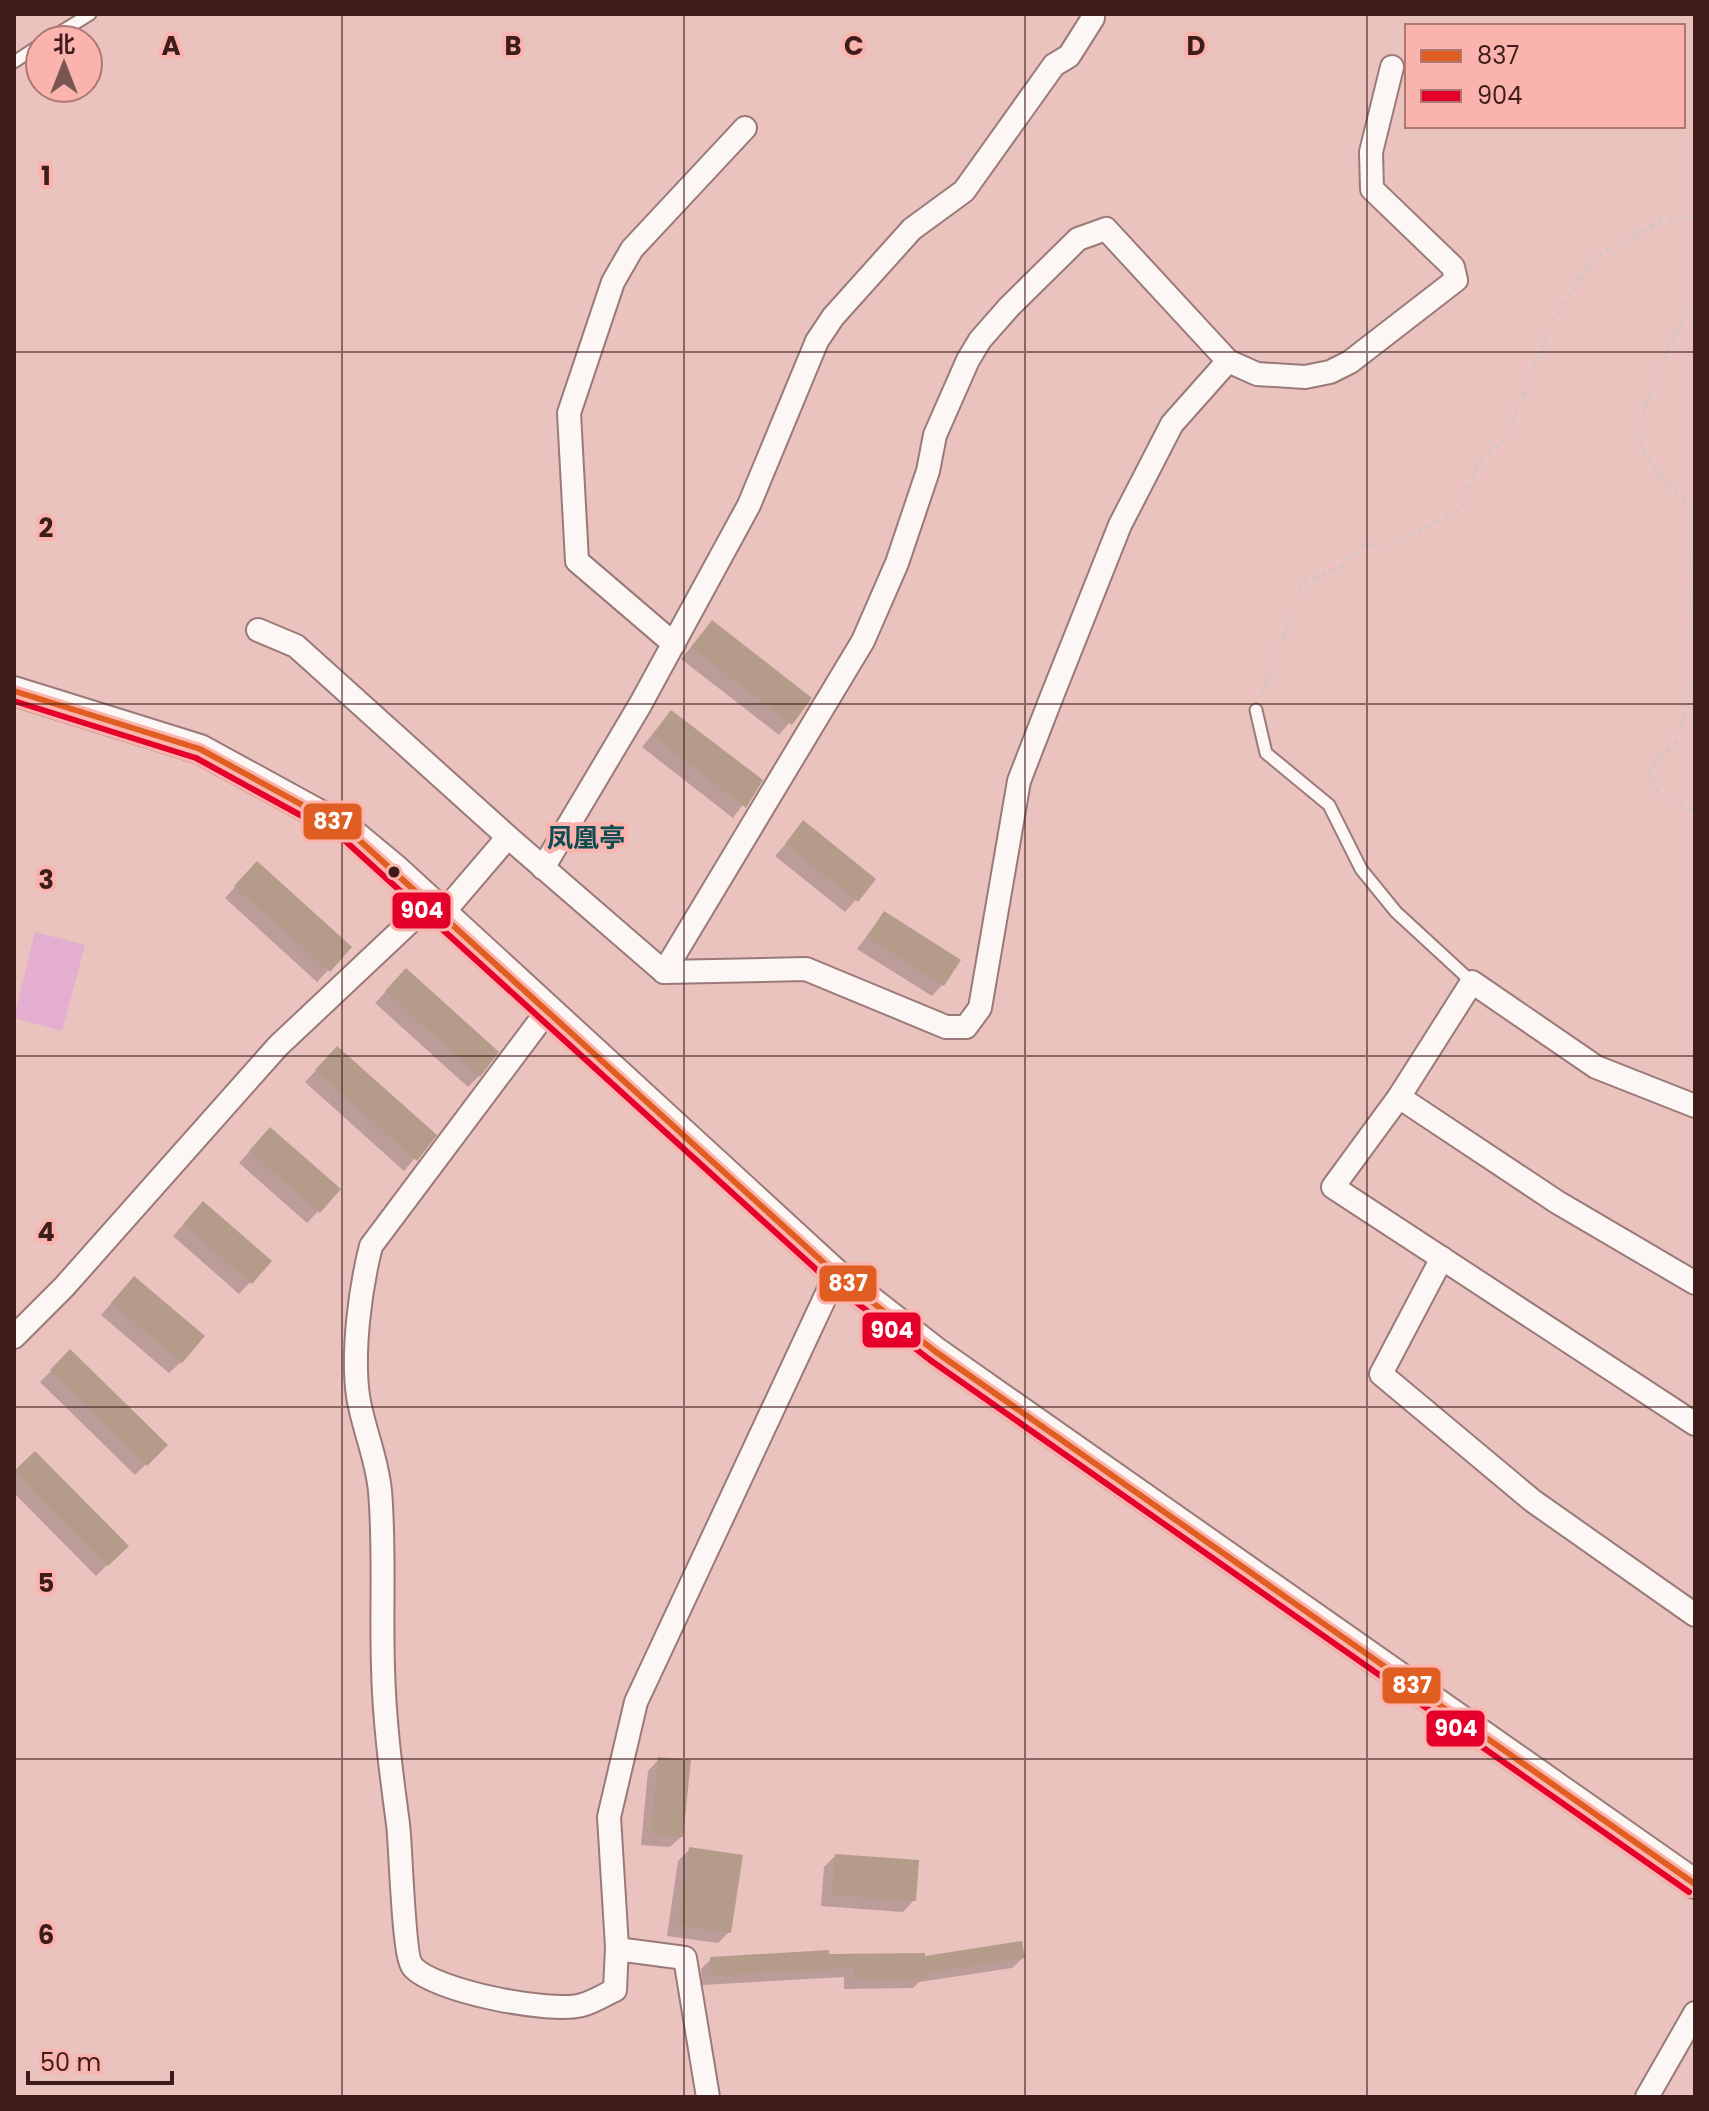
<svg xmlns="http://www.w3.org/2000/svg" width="1709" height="2111" viewBox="0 0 1709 2111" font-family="Poppins,'Noto Sans SC',sans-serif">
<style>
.green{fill:#e3aed0}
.shadow{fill:#0003}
.building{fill:#b59c8a}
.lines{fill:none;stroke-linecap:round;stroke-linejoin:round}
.service-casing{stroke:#9a7a78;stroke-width:15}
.minor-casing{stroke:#9a7a78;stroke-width:26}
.tertiary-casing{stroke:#9a7a78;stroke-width:32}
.path{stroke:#d1c6c4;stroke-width:3;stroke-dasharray:4 6;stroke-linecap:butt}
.service{stroke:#fcf6f5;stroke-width:11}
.minor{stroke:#fcf6f5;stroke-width:22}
.tertiary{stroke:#fcf6f5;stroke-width:28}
.bus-1-casing{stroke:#fbb4ad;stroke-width:12}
.bus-2-casing{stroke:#fbb4ad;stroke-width:12}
.bus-1{stroke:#e05e21;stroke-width:6}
.bus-2{stroke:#e4002b;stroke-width:6}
.grid{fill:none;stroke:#3d1c19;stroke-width:2;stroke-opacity:0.55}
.bus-dot{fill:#3d1c19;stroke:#fbb4ad;stroke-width:3}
.labels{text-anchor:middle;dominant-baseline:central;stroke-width:8;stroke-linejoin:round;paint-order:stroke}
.quarter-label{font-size:26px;font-weight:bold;fill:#0e4c53;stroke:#fbb4ad}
.grid-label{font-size:26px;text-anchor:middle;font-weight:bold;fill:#3d1c19;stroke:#fbb4ad;stroke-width:8;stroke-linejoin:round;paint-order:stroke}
.line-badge{stroke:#fbb4ad;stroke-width:3}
.badge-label{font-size:22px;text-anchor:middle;font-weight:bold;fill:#fff}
</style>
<rect width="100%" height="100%" fill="#eac3be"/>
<!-- green -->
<polygon class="green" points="35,932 85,945 62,1031 14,1018"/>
<!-- shadow -->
<g class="shadow">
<polygon points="712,623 809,699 779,735 681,659"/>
<polygon points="671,712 760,781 733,818 642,747"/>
<polygon points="804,823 874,879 845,912 775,856"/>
<polygon points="246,875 350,947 317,982 225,898"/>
<polygon points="884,913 943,984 932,996 857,949"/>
<polygon points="395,982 479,1076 468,1087 375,1003"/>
<polygon points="326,1060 434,1135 404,1171 305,1082"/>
<polygon points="259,1141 339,1189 307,1223 239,1163"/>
<polygon points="192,1215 270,1261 239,1294 173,1236"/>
<polygon points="123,1290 181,1362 169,1373 101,1315"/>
<polygon points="70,1352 165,1445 135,1475 40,1382"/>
<polygon points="35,1454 126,1546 96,1576 14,1493 14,1475"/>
<polygon points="659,1759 682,1836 670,1847 641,1845 648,1771"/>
<polygon points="690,1849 729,1932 718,1943 667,1936 678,1861"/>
<polygon points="835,1856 914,1900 903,1912 821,1906 824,1867"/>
<polygon points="827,1956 923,1958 1023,1958 1012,1968 919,1982 913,1988 844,1989 844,1977 702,1985 701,1969 711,1959"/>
</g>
<!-- building -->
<g class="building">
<polygon points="712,620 812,698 792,725 691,647"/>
<polygon points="671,710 763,780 746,808 652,735"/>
<polygon points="803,820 876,879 858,902 785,844"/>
<polygon points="257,861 352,947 330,972 234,886"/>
<polygon points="884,911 961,960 944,986 867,937"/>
<polygon points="406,968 499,1052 480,1077 385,991"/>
<polygon points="337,1046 437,1135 417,1161 315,1070"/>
<polygon points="270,1127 341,1189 320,1213 249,1151"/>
<polygon points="203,1201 272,1261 252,1284 183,1224"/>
<polygon points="134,1276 205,1336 182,1363 111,1303"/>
<polygon points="70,1349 168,1445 147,1466 50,1370"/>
<polygon points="35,1451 129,1546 108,1566 14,1471"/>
<polygon points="658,1757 691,1760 683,1837 651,1834"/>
<polygon points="689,1847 743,1855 731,1933 678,1925"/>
<polygon points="835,1854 919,1860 916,1901 832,1895"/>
<polygon points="1022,1941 1025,1958 926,1973 926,1978 854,1979 854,1968 712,1976 710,1957 829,1950 829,1954 925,1953 925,1956"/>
</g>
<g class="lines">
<defs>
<g id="service">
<polyline points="48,40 90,14"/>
<polyline points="14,62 40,45"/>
<polyline points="1256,710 1266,753 1329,805 1361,869 1396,912 1472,982"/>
</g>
<g id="minor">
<polyline points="258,630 296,646 508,837"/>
<polyline points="674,644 577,561 569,413 613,282 632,249 745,128"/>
<polyline points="543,868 640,705 749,505 817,341 833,317 912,229 964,191 1054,65 1069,56 1093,18"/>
<polyline points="443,913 508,837 664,972 806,969 946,1027 966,1027 980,1008 1019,781 1050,701 1120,525 1172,424 1228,361"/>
<polyline points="664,972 863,641 897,563 928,471 935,435 968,360 980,340 1009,307 1078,239 1106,229 1228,361 1257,374 1305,377 1330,372 1350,362 1456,280 1453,267 1372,189 1371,152 1392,67"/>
<path d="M548,1010l-177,236c-11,43 -19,106 -13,150 5,32 19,62 22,95 5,59 1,117 3,176 1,52 8,105 15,157 3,23 5,133 15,143 21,24 138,47 169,38 11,-3 22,-10 33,-15l2,-43 -8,-130 27,-115 200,-428"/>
<polyline points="1399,1097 1557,1202 1695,1283"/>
<polyline points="1695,1106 1596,1067 1472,982 1399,1097 1333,1187 1695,1424"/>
<polyline points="1442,1258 1381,1374 1533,1501 1695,1615"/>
<polyline points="14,1337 64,1287 278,1046 431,902"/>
<polyline points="617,1949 685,1958 708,2097"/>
<polyline points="1647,2097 1695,2013"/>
</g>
<polyline id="tertiary" points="14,691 200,749 348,830 395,869 836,1274 936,1352 1695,1884"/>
</defs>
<!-- service casing -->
<use href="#service" class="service-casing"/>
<!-- minor casing -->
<use href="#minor" class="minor-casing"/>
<!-- tertiary casing -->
<use href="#tertiary" class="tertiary-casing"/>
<!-- path -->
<g class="path">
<path d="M1695,306l-8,4c-13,29 -52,104 -46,134 5,24 35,46 50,63l1,125 3,15"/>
<polyline points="1695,674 1678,741 1649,769 1659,795 1695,811"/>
<polyline points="1262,695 1303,583 1343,566 1364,545 1397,544 1460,509 1478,463 1506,438 1553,321 1595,257 1662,220 1695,216"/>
</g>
<!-- service -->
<use href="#service" class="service"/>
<!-- minor -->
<use href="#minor" class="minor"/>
<!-- tertiary -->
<use href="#tertiary" class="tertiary"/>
<defs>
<polyline id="bus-1" points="14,691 200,749 348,830 836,1274 936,1352 1695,1884"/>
<polyline id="bus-2" points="14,701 196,758 342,838 829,1281 930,1360 1689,1892"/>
</defs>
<!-- bus-1 casing -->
<use href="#bus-1" class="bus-1-casing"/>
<!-- bus-2 casing -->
<use href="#bus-2" class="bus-2-casing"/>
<!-- bus-1 -->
<use href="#bus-1" class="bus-1"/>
<!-- bus-2 -->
<use href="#bus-2" class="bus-2"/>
</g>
<!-- grid -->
<path class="grid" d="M342,14v2083M684,14v2083M1025,14v2083M1367,14v2083M14,352h1681M14,704h1681M14,1056h1681M14,1407h1681M14,1759h1681"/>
<!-- markers -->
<circle class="bus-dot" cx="394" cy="872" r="7"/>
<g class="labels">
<!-- quarter labels -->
<g class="quarter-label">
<text x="586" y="838">凤凰亭</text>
</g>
</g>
<g class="grid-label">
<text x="171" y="55">A</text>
<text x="513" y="55">B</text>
<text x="854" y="55">C</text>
<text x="1196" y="55">D</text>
<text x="46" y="185">1</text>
<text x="46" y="537">2</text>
<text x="46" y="889">3</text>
<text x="46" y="1241">4</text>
<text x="46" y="1592">5</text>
<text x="46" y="1944">6</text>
</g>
<g class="line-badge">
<rect x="302" y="802" width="61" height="39" rx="8" fill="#e05e21"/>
<rect x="391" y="891" width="61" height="39" rx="8" fill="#e4002b"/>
<rect x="818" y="1264" width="60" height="39" rx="8" fill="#e05e21"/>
<rect x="861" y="1311" width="61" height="38" rx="8" fill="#e4002b"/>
<rect x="1381" y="1666" width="61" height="39" rx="8" fill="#e05e21"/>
<rect x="1425" y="1709" width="61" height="39" rx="8" fill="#e4002b"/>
</g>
<g class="badge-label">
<text x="333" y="829">837</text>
<text x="422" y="918">904</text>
<text x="848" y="1291">837</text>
<text x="892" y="1338">904</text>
<text x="1412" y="1693">837</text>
<text x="1456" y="1736">904</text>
</g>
<!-- border -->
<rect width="1709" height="2111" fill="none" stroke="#3d1c19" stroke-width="32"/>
<!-- legend -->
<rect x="1405" y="24" width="280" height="104" fill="#fbb4ad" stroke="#af7772" stroke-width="2"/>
<rect x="1421" y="50" width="40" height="12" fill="#e05e21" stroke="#af7772" stroke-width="2"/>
<text x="1477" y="64" font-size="24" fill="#3d1c19">837</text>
<rect x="1421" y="90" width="40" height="12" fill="#e4002b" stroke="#af7772" stroke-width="2"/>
<text x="1477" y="104" font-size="24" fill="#3d1c19">904</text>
<!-- north arrow -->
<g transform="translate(64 64)"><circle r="38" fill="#fbb4ad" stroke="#af7772" stroke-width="2"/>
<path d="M0-6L14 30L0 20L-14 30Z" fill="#7a5653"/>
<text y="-12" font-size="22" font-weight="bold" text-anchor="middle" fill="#3d1c19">北</text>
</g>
<!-- scale -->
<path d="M28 2071v12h144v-12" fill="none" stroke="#3d1c19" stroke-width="4"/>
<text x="40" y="2071" font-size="24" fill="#3d1c19" stroke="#fbb4ad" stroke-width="6" paint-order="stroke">50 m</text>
</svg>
